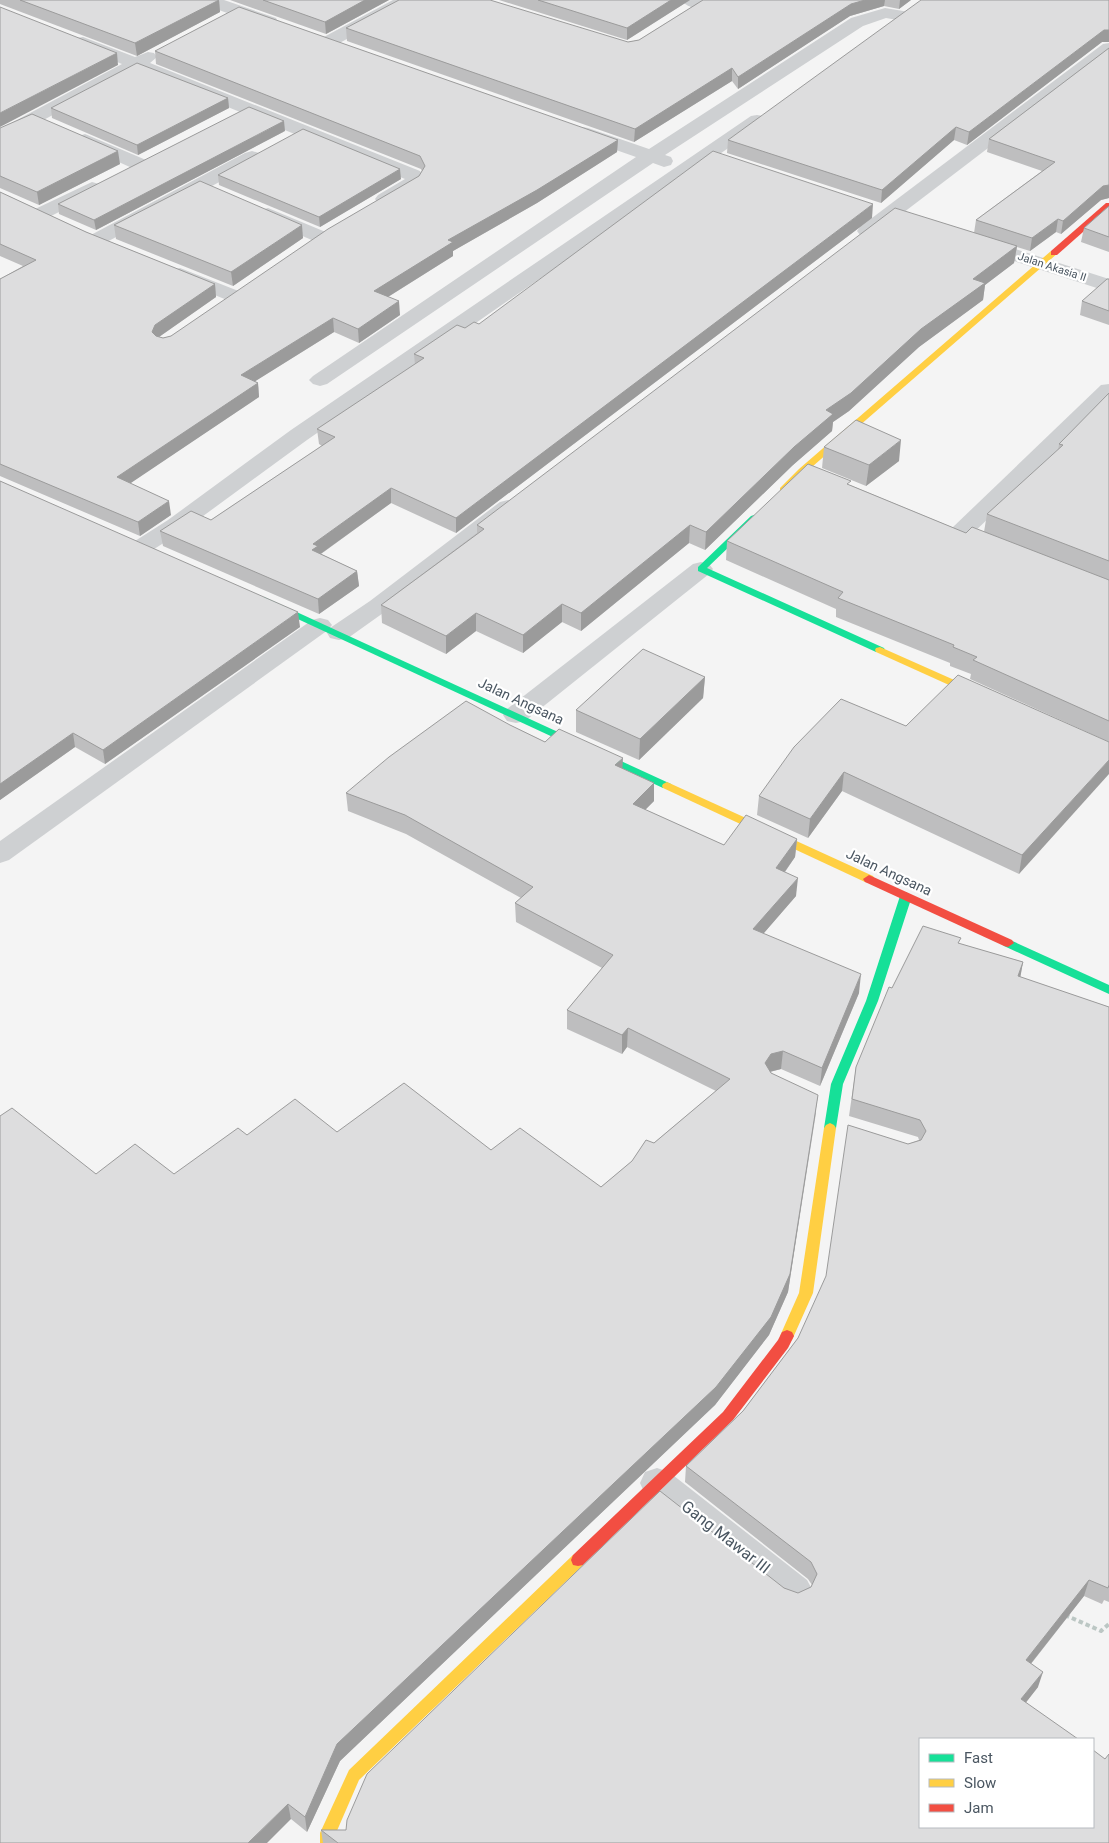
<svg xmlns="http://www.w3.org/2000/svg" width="1109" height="1843" viewBox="0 0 1109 1843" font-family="Roboto,sans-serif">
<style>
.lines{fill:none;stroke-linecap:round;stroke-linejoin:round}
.path{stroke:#bcc7c4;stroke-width:4;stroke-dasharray:4.5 3;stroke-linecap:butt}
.lane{fill:#ced0d2;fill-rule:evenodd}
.street{fill:#ced0d2;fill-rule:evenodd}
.fast{fill:#16e098;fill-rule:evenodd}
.slow{fill:#ffcf43;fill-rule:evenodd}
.jam{fill:#f24e42;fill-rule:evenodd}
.wall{fill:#bebebf}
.shaded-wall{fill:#9b9b9b}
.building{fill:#ddddde;stroke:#9b9b9b}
.labels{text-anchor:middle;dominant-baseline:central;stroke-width:4.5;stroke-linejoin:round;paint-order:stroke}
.far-street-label{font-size:11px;fill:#4a5661;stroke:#fff}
.street-label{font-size:14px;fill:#4a5661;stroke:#fff}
.near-street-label{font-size:16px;fill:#4a5661;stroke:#fff}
</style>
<rect width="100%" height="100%" fill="#f4f4f4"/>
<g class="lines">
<!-- path -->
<polyline class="path" points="1065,1615 1101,1631 1109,1624"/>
<!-- lane -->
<polygon class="lane" points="657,1468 669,1472 807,1580 813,1591 807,1602 795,1607 783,1602 645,1494 640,1483 645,1472"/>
<!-- street -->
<g class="street">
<polygon points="200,0 224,0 276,18 278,22 276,26 264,26 202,4"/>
<polygon points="393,0 413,0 411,4 334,46 328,47 322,46 319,42 322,38"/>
<path d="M681,0h25l3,4 -2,4c-8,2 -21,-1 -26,-8z"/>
<polygon points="885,8 909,12 911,16 909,20 903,21 886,18 863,26 665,155 671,157 673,161 671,165 664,167 653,163 327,384 320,386 313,384 309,380 313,376 636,157 576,136 573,132 576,128 582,127 588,128 649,149 851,18"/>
<path d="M83,37l52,20 13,-5 6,1 3,4 -7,6 270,108 4,7c-7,13 -30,29 -46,25l-3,-4 3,-4 27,-16 -268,-109 -131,70 -6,1v-12l122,-65 -45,-18 -3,-4 3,-4z"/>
<polygon points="1109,43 1109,56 874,235 867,237 860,235 857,231 860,227 1103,44"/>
<polygon points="757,115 763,116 766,120 763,124 307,440 184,530 151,551 143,553 135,551 131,546 135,541 168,520 291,430 751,116"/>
<polygon points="85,134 146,160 148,164 146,168 139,170 132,168 79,144 76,140 79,136"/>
<polygon points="252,151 259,153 261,157 259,161 103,244 96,246 89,244 86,240 89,236 245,153"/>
<polygon points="92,182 99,184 101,188 99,192 47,218 40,220 33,218 30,214 33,210"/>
<polygon points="268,208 328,233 331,237 328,241 321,243 314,241 261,218 258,214 261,210"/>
<polygon points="981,238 1109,279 1109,292 974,248 971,244 974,240"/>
<polygon points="180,268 241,292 244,296 241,300 234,302 227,300 173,278 170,274 173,270"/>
<polygon points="1109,384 1109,402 968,538 960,540 952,538 949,533 952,528 1101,385"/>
<polygon points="508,500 516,502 519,507 516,512 386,611 348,638 339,640 330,638 327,633 330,628 370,601 500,502"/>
<polygon points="701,562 709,564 713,569 709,574 525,721 516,723 507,721 503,715 507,709 693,564"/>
<polygon points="320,618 328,620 332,625 328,630 9,860 0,863 0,841 312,620"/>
</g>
<!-- fast -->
<g class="fast">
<polygon points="754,515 757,516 757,520 707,568 884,648 885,650 884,652 876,652 698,571 698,567 751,516"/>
<polygon points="264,597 671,784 672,786 671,788 663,788 261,602 259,600"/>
<polygon points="906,892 912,896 878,1001 843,1084 836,1128 834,1131 826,1131 824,1128 831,1084 866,1001 900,896"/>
<polygon points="1008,939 1109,985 1109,994 1004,946 1002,943"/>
</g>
<!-- slow -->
<g class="slow">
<polygon points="1051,251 1058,253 805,473 786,492 780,492 780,488 799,469"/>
<polygon points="880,647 988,695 989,697 988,699 980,699 876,652 875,650 876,648"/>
<polygon points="667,782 873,876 875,879 869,883 865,882 663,788 662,786 663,784"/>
<polygon points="830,1123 834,1125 836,1128 813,1293 792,1340 787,1342 782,1340 780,1336 799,1293 824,1128 826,1125"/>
<polygon points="578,1554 583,1555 585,1560 583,1565 359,1780 336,1833 336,1843 320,1843 320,1833 349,1770 573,1555"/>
</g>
<!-- jam -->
<g class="jam">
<polygon points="1106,203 1109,203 1109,209 1057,255 1051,255 1051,251"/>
<polygon points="869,875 1012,940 1014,943 1008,947 1004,946 865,882 863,879"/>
<polygon points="787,1330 792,1332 794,1336 788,1348 733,1420 583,1565 578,1566 573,1565 571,1560 573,1555 723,1412 778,1340 782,1332"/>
</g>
</g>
<!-- wall -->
<g class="wall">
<polygon points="0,0 219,0 220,12 137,56 0,4"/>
<polygon points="230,0 389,0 326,34"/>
<polygon points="499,0 690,0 627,40"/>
<polygon points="703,0 911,0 899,9 884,6 850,16 738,89 732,81 634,142 347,41 346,28 628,42 639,40"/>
<polygon points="1109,0 1109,42 1102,42 967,145 954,140 881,203 727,153 728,140"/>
<polygon points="1109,48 1109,198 1101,200 1061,234 1056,232 1030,251 1017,247 1014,263 985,285 983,300 919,347 849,411 833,422 832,431 793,465 705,550 689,543 581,631 562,622 523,653 476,631 446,654 382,623 381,605 477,533 477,525 974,233 976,220 1042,171 987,152 989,139"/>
<polygon points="155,51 618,140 617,152 537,203 453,251 453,256 388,297 400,315 359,343 334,332 255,381 258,383 259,397 130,483 171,515 140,536 0,476 0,279 23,266 0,256 0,192 86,232 215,284 216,297 159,337 163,338 171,336 419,176 422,171 421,169 156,64"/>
<polygon points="228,98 229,108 138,155 52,118 51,108"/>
<polygon points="0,128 120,164 39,205 0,188"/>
<polygon points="285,131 96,230 59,214 58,204"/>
<polygon points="218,175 401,179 320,227 219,185"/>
<polygon points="1109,206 1109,252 1081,242 1084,228"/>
<polygon points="872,218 456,533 391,503 321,554 357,571 359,586 319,614 163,546 160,531 211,520 322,446 319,444 317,429 415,365 414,354 465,328 479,324"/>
<polygon points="114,225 303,238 233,286 116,239"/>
<polygon points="1109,279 1109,325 1080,315 1082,301"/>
<polygon points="1109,393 1109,742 970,679 971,674 950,666 950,663 836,617 836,609 726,560 727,541 850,485 966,533 984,532 987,514 1058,451 1059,444"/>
<polygon points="824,447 899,461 866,486 822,468"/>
<polygon points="0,481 300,627 105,764 75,747 0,800"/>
<polygon points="705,677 703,698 639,760 576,732 576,710"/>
<polygon points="510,725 545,742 622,768 654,801 645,810 724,845 797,839 795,857 785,872 796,896 763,934 859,993 820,1086 781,1069 770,1072 816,1113 788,1292 769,1335 715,1405 340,1761 307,1832 291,1819 96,1174 174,1174 247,1135 337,1132 491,1150 601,1187 716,1091 627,1047 622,1054 567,1029 567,1010 602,968 516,922 515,903 521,898 406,834 348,811 346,793"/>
<polygon points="906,726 1109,742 1019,874 842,791 808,838 757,815 759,796"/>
<polygon points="960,944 1023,962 1020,977 1109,1007 1109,1602 1104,1600 1102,1604 1084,1596 1031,1664 1038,1687 1026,1702 1109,1843 323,1843 321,1830 346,1830 784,1588 798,1593 811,1587 812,1585 808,1579 685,1482 686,1466 743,1411 798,1338 908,1144 919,1140 918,1137 849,1116 856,1067 892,988"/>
</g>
<!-- shaded-wall -->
<g class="shaded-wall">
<polygon points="219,0 220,12 137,56 135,43"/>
<polygon points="365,0 389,0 326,34 325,22"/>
<polygon points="671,0 690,0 627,40 627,28"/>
<polygon points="865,0 885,0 884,6 850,16 738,89 738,77 851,4"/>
<polygon points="900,0 911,0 899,9"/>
<polygon points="1104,30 1109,30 1109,42 1102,42 967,145 969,132"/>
<polygon points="117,53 118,65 0,127 0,113"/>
<polygon points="732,68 732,81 634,142 635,129"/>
<polygon points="228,98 229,108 138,155 137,145"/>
<polygon points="284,121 285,131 96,230 94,220"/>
<polygon points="956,127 954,140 881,203 882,190"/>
<polygon points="618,140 617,152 537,203 453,251 453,256 375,305 374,291 448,240"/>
<polygon points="118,151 120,164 39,205 37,192"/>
<polygon points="400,169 401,179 320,227 319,217"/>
<polygon points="1109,185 1109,198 1101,200 1061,234 1063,221 1103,186"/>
<polygon points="873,204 872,218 456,533 456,518"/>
<polygon points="1058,219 1056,232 1030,251 1032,238"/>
<polygon points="302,225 303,238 233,286 231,272"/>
<polygon points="1017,246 1014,263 985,285 983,300 919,347 849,411 833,422 832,431 793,465 705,550 706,532 826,410 973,279"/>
<polygon points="215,284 216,297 156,339 152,332 155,325"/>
<polygon points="399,301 400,315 359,343 358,329"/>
<polygon points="333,318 334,332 243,389 241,375"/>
<polygon points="258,383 259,397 119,491 117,477"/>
<polygon points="901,440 899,461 866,486 869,465"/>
<polygon points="391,488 391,503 319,555 312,550 313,544"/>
<polygon points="169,501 171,515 140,536 138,522"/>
<polygon points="690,525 689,543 581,631 581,613"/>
<polygon points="357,571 359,586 319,614 318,599"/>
<polygon points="562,604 562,622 523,653 523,635"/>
<polygon points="298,612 300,627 105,764 103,750"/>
<polygon points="476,613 476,631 446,654 446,636"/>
<polygon points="705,677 703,698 639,760 640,739"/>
<polygon points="73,733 75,747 0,800 0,784"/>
<polygon points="623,758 622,777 615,765"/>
<polygon points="1109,760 1109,774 1019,874 1022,855"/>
<polygon points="844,772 842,791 808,838 810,819"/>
<polygon points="654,783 654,801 632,823 633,804"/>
<polygon points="797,839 795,857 774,887 776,868"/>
<polygon points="798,878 796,896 751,948 753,929"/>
<polygon points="1023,962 1020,979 1018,976"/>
<polygon points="861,974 859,993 820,1086 822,1068"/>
<polygon points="628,1028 627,1047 622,1054 622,1035"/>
<polygon points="783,1051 781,1069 769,1072 765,1063 771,1054"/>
<polygon points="818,1095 788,1292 769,1335 715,1405 340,1761 307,1832 305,1817 337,1744"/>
<polygon points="1089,1580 1084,1596 1021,1676 1026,1660"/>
<polygon points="1043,1672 1038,1687 1017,1714 1021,1699"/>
<polygon points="288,1804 291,1819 267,1843 248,1843"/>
</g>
<!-- building -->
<g class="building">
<polygon points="20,0 219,0 135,43"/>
<polygon points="263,0 365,0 325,22"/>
<polygon points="399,0 490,0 628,42 639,40 703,0 865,0 851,4 738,77 732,68 635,129 346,28"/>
<polygon points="538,0 671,0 627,28"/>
<polygon points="921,0 1109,0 1109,30 1104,30 969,132 956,127 882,190 728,140"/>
<polygon points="0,7 117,53 0,113"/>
<polygon points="239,7 618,140 537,190 448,240 453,242 374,291 399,301 358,329 333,318 241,375 258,383 117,477 169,501 138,522 0,464 0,279 36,260 0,244 0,192 86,232 215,284 155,325 152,332 156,336 163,338 171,336 328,229 419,176 425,166 420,156 155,51"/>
<polygon points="1109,48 1109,185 1103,186 1063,221 1058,219 1032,238 976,220 1055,162 989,139"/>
<polygon points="137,63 228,98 137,145 51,108"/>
<polygon points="249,107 284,121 94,220 58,204"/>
<polygon points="32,114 118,151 37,192 0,176 0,128"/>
<polygon points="303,129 400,169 319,217 218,175"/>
<polygon points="713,151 873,204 456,518 391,488 313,544 318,546 312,550 357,571 318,599 160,531 191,511 211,520 335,437 317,429 424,358 414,354 457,325 465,328 474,322 479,324"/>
<polygon points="200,181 302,225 231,272 114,225"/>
<polygon points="1109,206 1109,237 1084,228"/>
<polygon points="895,208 1017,246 973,279 985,283 921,329 851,393 826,410 833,414 794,447 706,532 690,525 581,613 562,604 523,635 476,613 446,636 381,605 484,529 477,525"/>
<polygon points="1107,279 1109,279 1109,311 1082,301"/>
<polygon points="1109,393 1109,561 987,514 1063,445 1059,444"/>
<polygon points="856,420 901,440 869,465 824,447"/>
<polygon points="808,464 851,481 847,484 966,533 972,527 1109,580 1109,721 973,660 977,657 953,647 954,645 838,598 843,592 727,541"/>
<polygon points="0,481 298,612 103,750 73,733 0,784"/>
<polygon points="643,649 705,677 640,739 576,710"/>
<polygon points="958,675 1109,742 1109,760 1022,855 844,772 810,819 759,796 794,747 841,699 906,726"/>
<polygon points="466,701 510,725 545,742 559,729 623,758 615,765 654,783 633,804 724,845 746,815 797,839 776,868 798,878 753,929 861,974 822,1068 783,1051 771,1054 765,1063 771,1073 818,1095 790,1274 771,1317 716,1387 337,1744 305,1817 288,1804 248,1843 0,1843 0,1116 12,1108 96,1174 135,1144 174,1174 238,1128 247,1135 295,1099 337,1132 404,1083 491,1150 520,1128 601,1187 632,1161 646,1140 654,1143 730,1079 628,1028 622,1035 567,1010 613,955 515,903 533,887 405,815 346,793 389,757"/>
<polygon points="923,926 961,938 958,943 1023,962 1018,976 1109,1007 1109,1585 1108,1588 1089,1580 1026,1660 1043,1672 1021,1699 1078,1739 920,1739 920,1827 1093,1827 1093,1750 1105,1759 1109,1754 1109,1843 338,1843 321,1830 346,1830 347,1820 367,1774 660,1491 784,1588 798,1593 811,1587 817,1574 811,1562 686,1466 743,1411 798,1338 826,1276 848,1125 908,1144 921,1140 926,1131 920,1120 852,1099 856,1067 889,987 892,988"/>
</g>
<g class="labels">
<!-- far-street labels -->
<g class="far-street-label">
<text transform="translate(1052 267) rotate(18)">Jalan Akasia II</text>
</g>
<!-- street labels -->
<g class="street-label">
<text transform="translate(521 701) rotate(25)">Jalan Angsana</text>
<text transform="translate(889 872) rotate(25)">Jalan Angsana</text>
</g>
<!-- near-street labels -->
<g class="near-street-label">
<text transform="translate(726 1537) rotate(38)">Gang Mawar III</text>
</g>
</g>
<!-- legend -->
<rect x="919" y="1738" width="175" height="90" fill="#ffffff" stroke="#b7bbc0"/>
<rect x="929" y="1754" width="25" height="8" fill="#16e098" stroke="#b7bbc0"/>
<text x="964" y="1763" font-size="15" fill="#4a5661">Fast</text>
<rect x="929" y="1779" width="25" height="8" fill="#ffcf43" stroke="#b7bbc0"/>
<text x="964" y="1788" font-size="15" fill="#4a5661">Slow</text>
<rect x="929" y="1804" width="25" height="8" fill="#f24e42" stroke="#b7bbc0"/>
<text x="964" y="1813" font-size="15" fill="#4a5661">Jam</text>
</svg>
